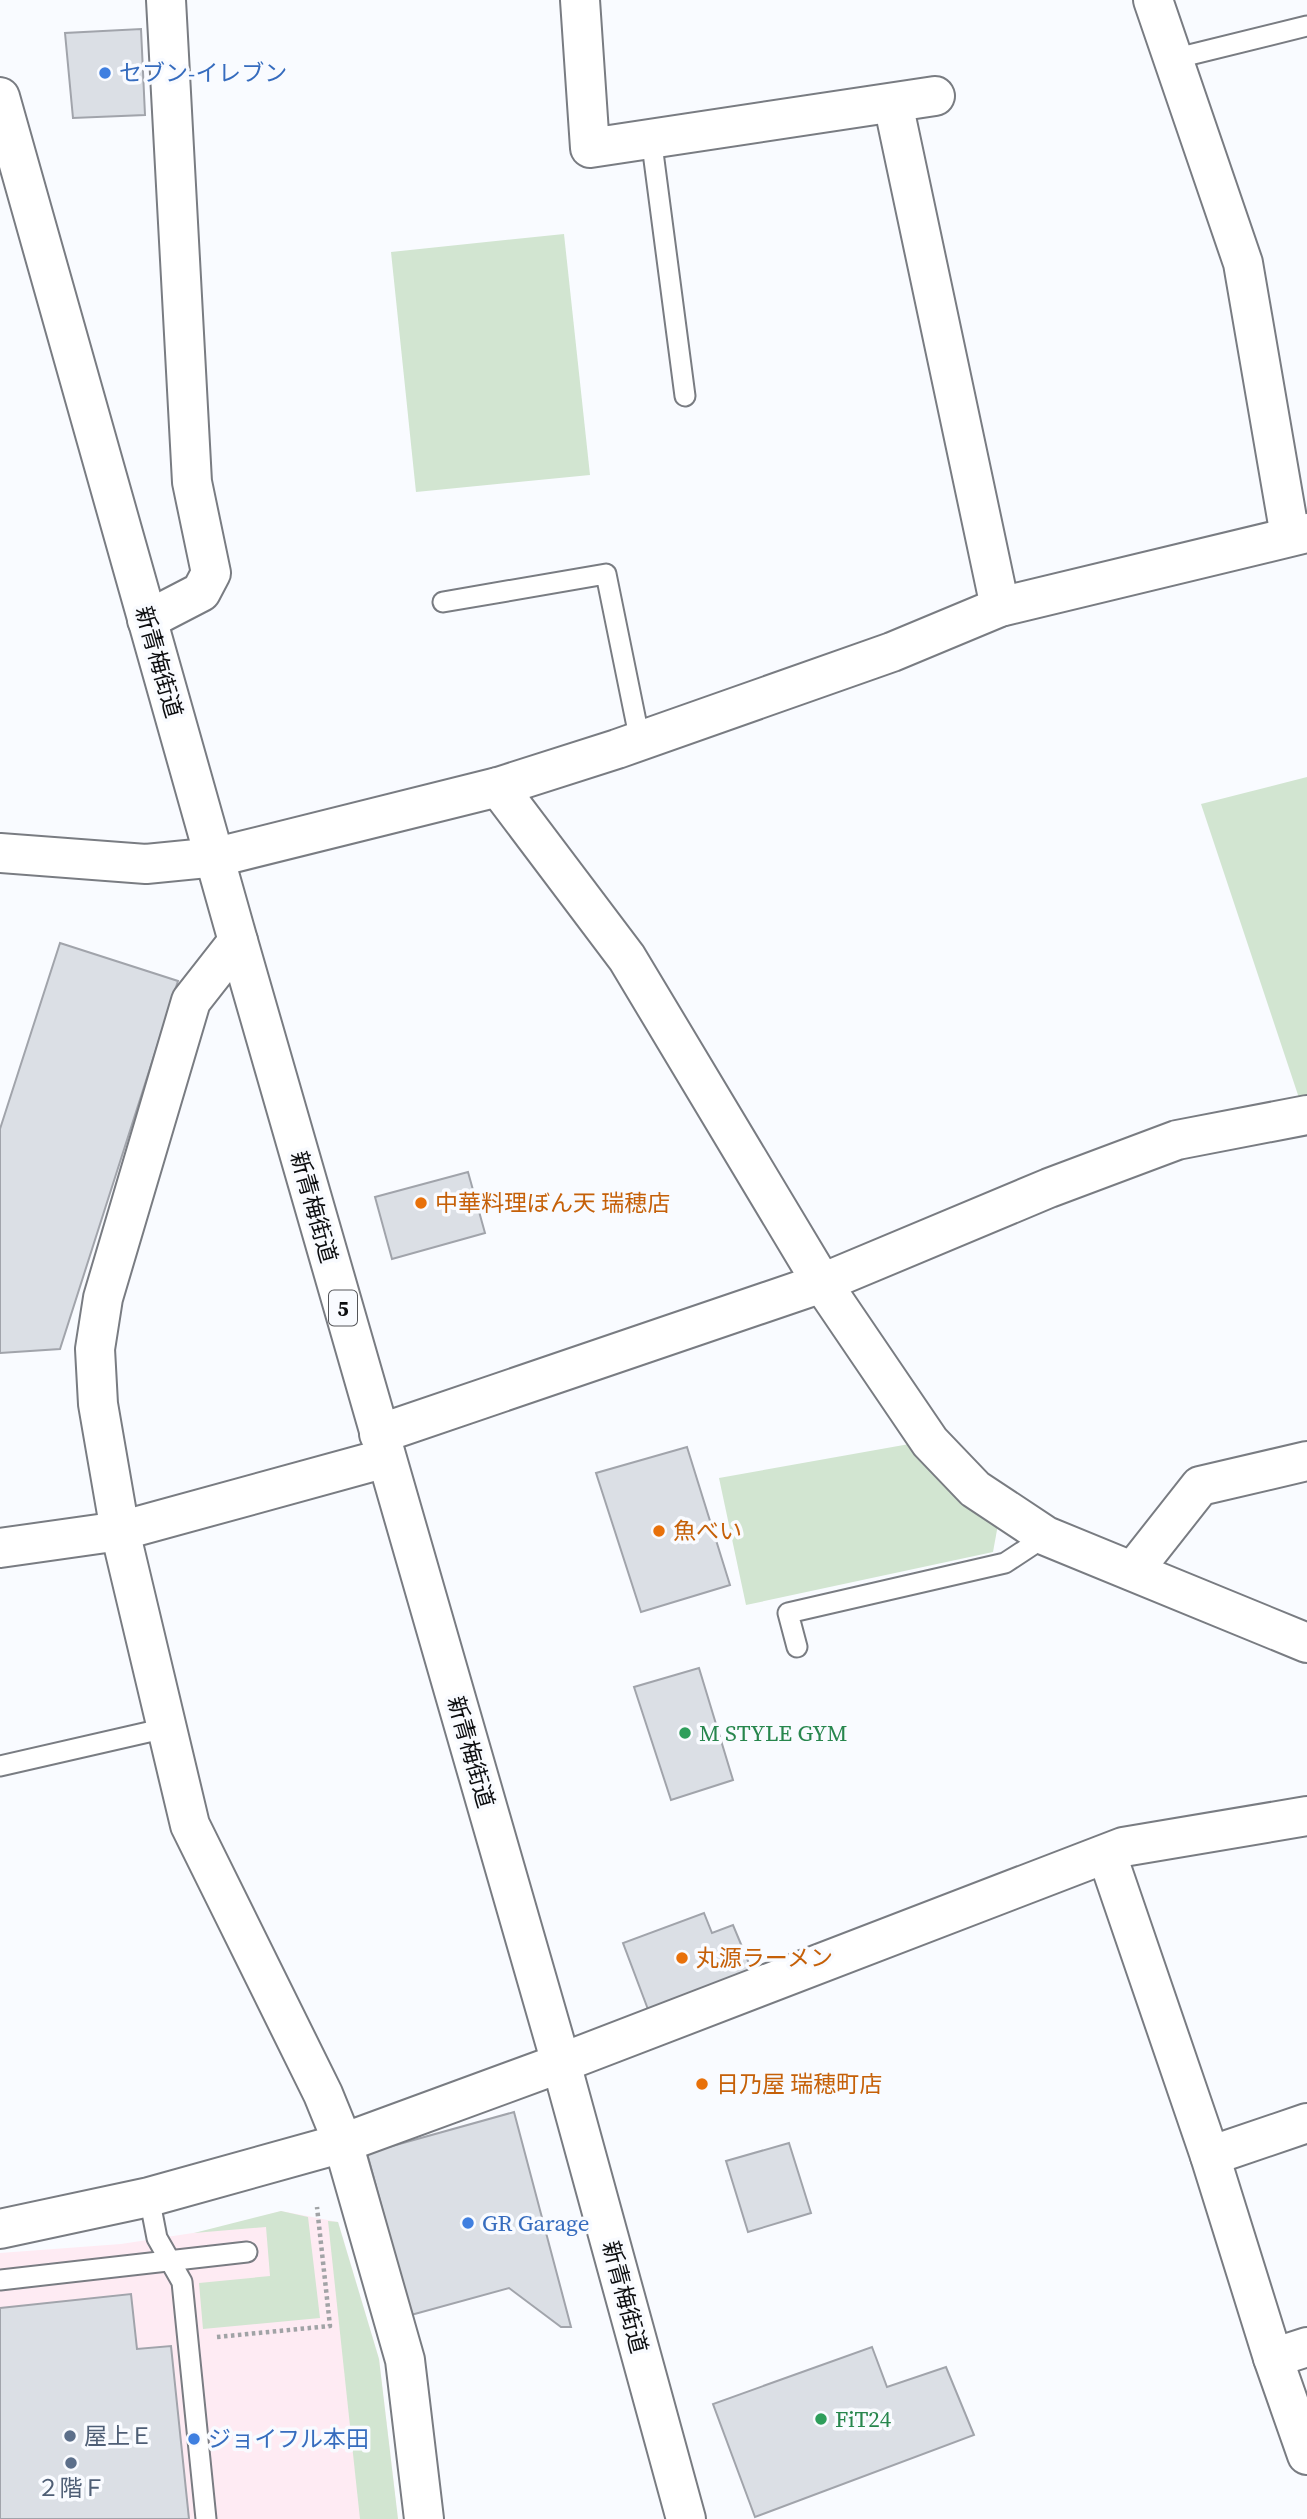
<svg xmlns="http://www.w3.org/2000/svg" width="1307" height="2519" viewBox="0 0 1307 2519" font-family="'Source Serif 4','Noto Sans JP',serif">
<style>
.commercial{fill:#feebf3}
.green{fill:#d2e5d1}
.building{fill:#dbdfe5;stroke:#a1a4ab;stroke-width:2}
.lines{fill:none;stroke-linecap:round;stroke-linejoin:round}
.lane-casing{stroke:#797c82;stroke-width:23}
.street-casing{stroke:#797c82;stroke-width:42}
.secondary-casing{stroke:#797c82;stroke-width:42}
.primary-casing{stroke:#797c82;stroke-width:42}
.path{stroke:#a1a3a6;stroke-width:4.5;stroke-dasharray:3.5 3.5;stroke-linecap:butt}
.lane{stroke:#fff;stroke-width:19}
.street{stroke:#fff;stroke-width:38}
.secondary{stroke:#fff;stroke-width:38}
.primary{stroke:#fff;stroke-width:38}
.shop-dot{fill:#3f7fe0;stroke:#f9fbff;stroke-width:2.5}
.food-dot{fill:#e8710a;stroke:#f9fbff;stroke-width:2.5}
.leisure-dot{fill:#2e9e5b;stroke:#f9fbff;stroke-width:2.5}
.service-dot{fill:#5c6f8a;stroke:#f9fbff;stroke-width:2.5}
.labels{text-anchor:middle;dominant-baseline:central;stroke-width:7;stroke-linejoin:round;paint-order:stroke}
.shield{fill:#f9fbff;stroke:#545558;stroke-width:2}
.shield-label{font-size:21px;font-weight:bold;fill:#0d0e10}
.shop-label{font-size:23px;fill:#366cbe;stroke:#f9fbff;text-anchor:start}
.street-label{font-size:23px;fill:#0d0e10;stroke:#f9fbff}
.food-label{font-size:23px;fill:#c56008;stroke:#f9fbff;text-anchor:start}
.leisure-label{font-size:23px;fill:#27864d;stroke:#f9fbff;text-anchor:start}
.service-label{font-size:23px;fill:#4e5e75;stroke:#f9fbff;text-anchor:start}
</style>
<rect width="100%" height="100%" fill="#f9fbff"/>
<!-- commercial -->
<polygon class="commercial" points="281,2211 338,2222 379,2359 398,2519 0,2519 0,2253 121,2244 206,2231"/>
<!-- green -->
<g class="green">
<polygon points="564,234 590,475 416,492 391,252"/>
<polygon points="1307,777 1307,1103 1301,1104 1201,804"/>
<polygon points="915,1443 999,1519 993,1552 746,1605 719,1478"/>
<polygon points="281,2211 308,2217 320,2318 203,2329 199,2283 270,2276 266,2227 194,2233"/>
<polygon points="328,2221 338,2222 379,2359 398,2519 360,2519"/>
</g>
<!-- building -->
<g class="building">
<polygon points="141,29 145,115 73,118 65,33"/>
<polygon points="60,943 178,981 60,1349 0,1353 0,1129"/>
<polygon points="468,1172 485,1233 392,1259 375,1197"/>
<polygon points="687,1447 730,1585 641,1612 596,1473"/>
<polygon points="699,1668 733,1780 671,1800 634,1687"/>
<polygon points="704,1913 712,1933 733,1925 753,1973 649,2012 623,1943"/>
<polygon points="514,2112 571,2327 561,2327 509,2288 411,2315 367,2153"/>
<polygon points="789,2143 811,2213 748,2232 726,2161"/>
<polygon points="131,2294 137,2349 171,2346 189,2519 0,2519 0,2308"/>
<polygon points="872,2347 887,2387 946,2367 974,2435 755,2517 713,2404"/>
</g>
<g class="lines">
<defs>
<g id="lane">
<polyline points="1173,59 1307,26"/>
<polyline points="651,137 685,396"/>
<polyline points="443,602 606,574 640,741"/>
<polyline points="797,1647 788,1613 1005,1563 1046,1536"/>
<polyline points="0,1766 166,1728"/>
<polyline points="149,2197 157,2238 182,2282 206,2519"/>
<polyline points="0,2280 247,2252"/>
</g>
<g id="street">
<polyline points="580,0 590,148 935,96"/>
<polyline points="1153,0 1243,263 1290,536"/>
<polyline points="893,103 1000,607"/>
<polyline points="147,620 201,592 211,573 192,482 166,0"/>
<polyline points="498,787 627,958 822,1283 930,1442 975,1489 1046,1536 1307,1643"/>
<polyline points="0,853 146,864 217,857 498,787 617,749 892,652 1000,607 1307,533"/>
<polyline points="238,941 191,1001 103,1298 95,1349 98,1404 120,1531 190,1825 323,2094 343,2143 405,2360 424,2519"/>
<polyline points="379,1434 822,1283 1049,1188 1177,1140 1307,1115"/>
<polyline points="0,1548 120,1531 386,1458"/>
<polyline points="1133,1571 1200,1486 1307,1461"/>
<polyline points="1107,1855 1210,2156 1273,2358 1307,2455"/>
<polyline points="561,2063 1123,1847 1307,1816"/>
<polyline points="1210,2156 1307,2123"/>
<polyline points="1273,2358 1307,2347"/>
</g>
<polyline id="secondary" points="0,2229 149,2197 343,2143 561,2063"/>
<polyline id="primary" points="0,97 238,941 561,2063 686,2519"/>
</defs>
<!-- lane casing -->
<use href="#lane" class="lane-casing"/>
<!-- street casing -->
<use href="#street" class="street-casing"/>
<!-- secondary casing -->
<use href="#secondary" class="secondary-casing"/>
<!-- primary casing -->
<use href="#primary" class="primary-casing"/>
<!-- path -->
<polyline class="path" points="217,2337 330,2326 317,2207"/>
<!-- lane -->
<use href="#lane" class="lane"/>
<!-- street -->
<use href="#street" class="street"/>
<!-- secondary -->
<use href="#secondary" class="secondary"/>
<!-- primary -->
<use href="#primary" class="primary"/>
</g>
<!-- markers -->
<g class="shop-dot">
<circle cx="105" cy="73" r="7"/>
<circle cx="468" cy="2223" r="7"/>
<circle cx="194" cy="2439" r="7"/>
</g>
<g class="food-dot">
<circle cx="421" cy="1203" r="7"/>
<circle cx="659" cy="1531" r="7"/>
<circle cx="682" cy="1958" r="7"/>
<circle cx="702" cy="2084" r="7"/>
</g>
<g class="leisure-dot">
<circle cx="685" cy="1733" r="7"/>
<circle cx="821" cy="2419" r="7"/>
</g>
<g class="service-dot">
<circle cx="70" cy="2436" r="7"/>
<circle cx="71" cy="2463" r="7"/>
</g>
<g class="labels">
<!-- shield labels -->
<rect class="shield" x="329" y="1290.5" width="28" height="35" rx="5"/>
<g class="shield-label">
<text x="343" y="1308">5</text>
</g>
<!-- shop labels -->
<g class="shop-label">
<text x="119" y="73">セブン-イレブン</text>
<text x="482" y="2223">GR Garage</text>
<text x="208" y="2439">ジョイフル本田</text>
</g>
<!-- street labels -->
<g class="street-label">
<text transform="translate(159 662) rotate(74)">新青梅街道</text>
<text transform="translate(314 1207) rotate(74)">新青梅街道</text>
<text transform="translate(471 1752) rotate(74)">新青梅街道</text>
<text transform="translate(625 2297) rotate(75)">新青梅街道</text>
</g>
<!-- food labels -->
<g class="food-label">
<text x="435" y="1203">中華料理ぼん天 瑞穂店</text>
<text x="673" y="1531">魚べい</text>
<text x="696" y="1958">丸源ラーメン</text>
<text x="716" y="2084">日乃屋 瑞穂町店</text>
</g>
<!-- leisure labels -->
<g class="leisure-label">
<text x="699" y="1733">M STYLE GYM</text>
<text x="835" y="2419">FiT24</text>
</g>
<!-- service labels -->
<g class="service-label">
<text x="84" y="2436">屋上Ｅ</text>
<text x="71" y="2488" text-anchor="middle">２階Ｆ</text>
</g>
</g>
</svg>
